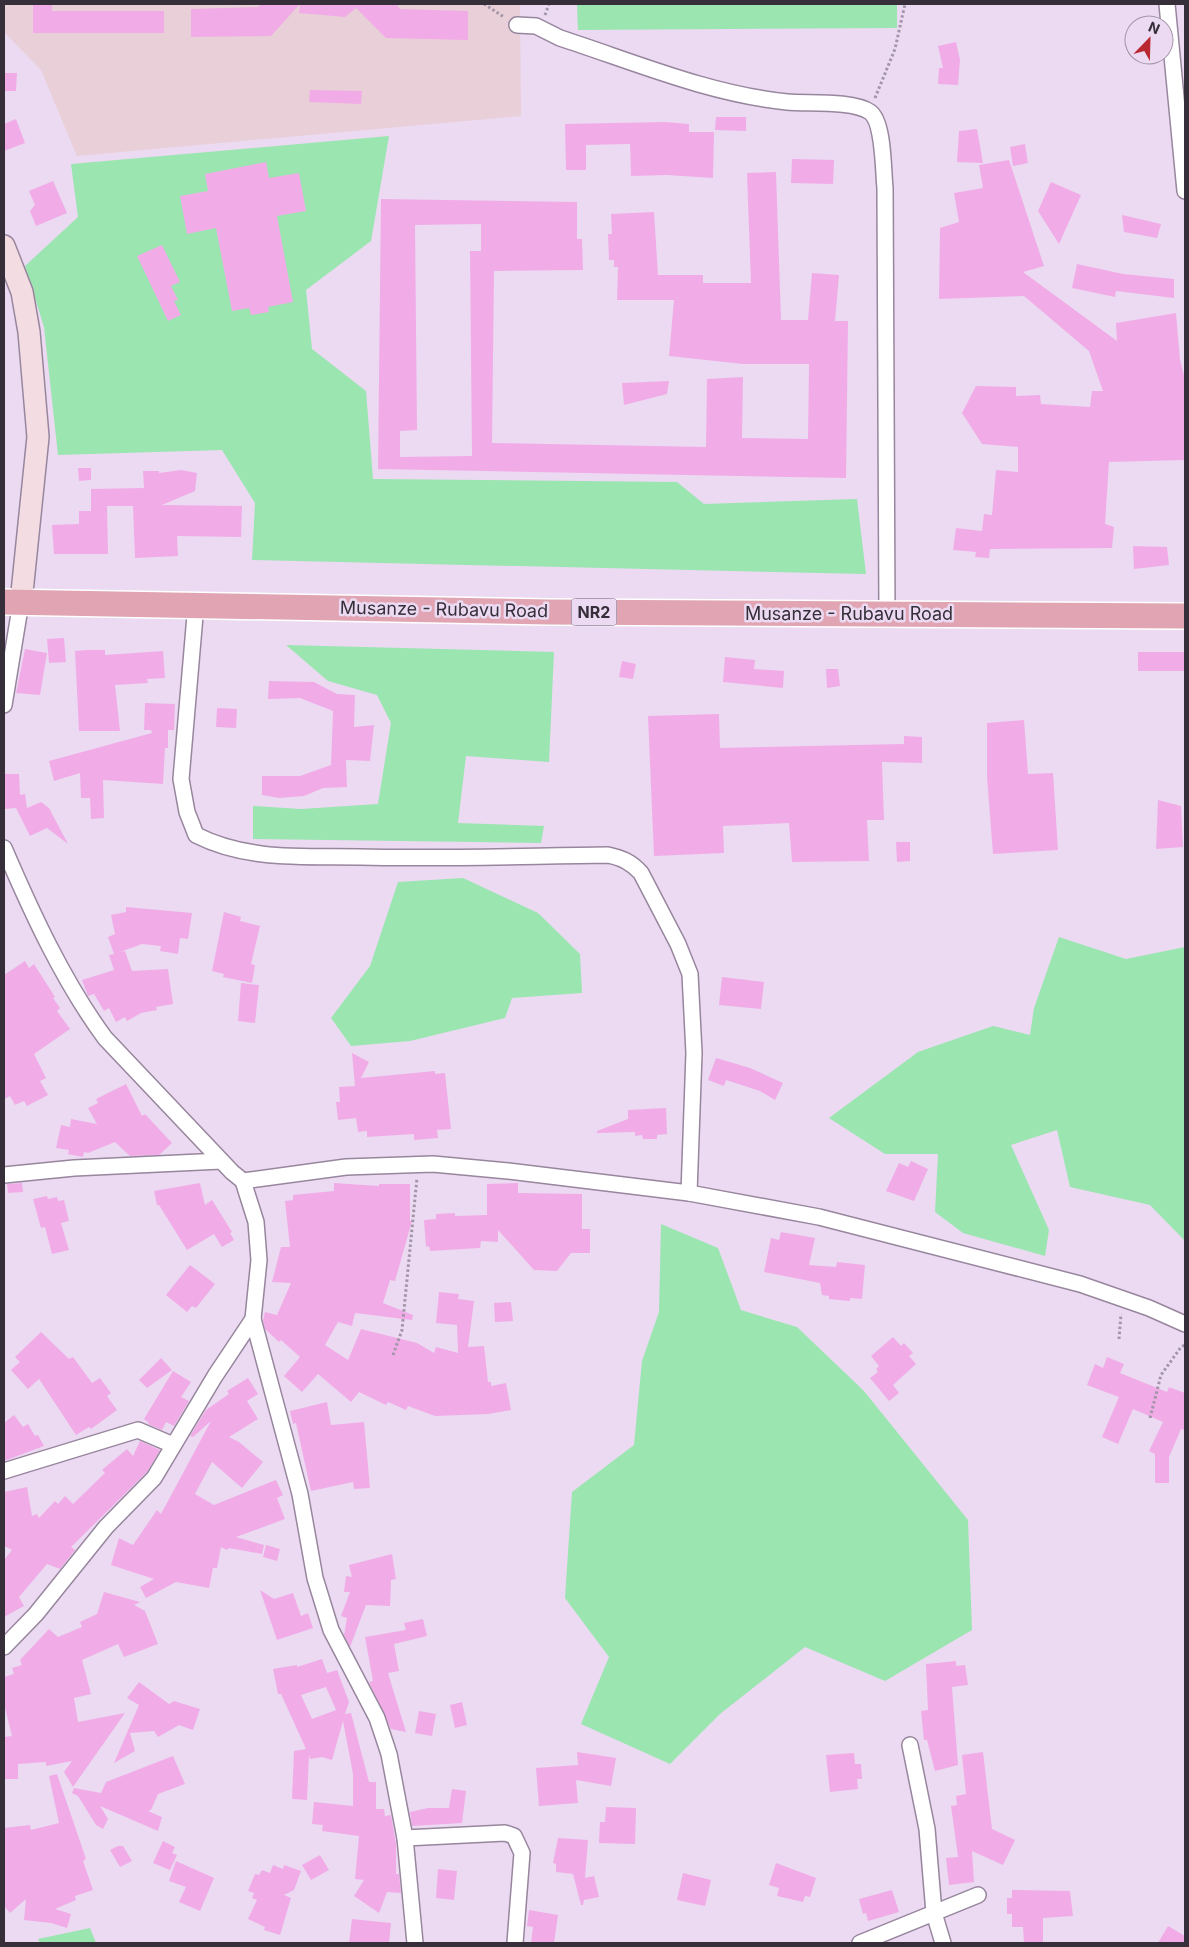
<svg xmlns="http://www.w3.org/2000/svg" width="1189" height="1947" viewBox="0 0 1189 1947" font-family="Inter,sans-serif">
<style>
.education{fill:#e9cfd7}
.green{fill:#9be5b1}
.building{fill:#f1ace8;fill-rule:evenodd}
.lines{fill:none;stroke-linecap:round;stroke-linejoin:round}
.minor-casing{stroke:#97869d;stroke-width:18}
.secondary-casing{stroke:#97869d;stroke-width:24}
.trunk-casing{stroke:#fff;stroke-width:28}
.path{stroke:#a295a7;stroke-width:3;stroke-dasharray:2.5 2.5;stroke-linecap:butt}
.minor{stroke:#fff;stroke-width:15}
.secondary{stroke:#f3dde2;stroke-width:21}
.trunk{stroke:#e0a4b3;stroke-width:25}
.labels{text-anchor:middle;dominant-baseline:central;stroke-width:5;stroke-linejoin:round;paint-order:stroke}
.shield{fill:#ebdaf2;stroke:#6c6270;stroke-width:1}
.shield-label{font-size:16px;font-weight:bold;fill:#362f39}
.street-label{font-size:18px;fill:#362f39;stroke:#ebdaf2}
</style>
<rect width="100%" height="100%" fill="#ebdaf2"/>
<!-- education -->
<polygon class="education" points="4,4 520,4 521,116 77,156 41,70 4,32"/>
<!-- green -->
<g class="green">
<polygon points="577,4 897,4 897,28 578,30"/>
<polygon points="389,136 371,241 306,290 312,349 366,391 373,479 677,482 704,504 857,499 866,574 252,560 255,503 222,450 58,455 44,327 25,266 78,217 71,164"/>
<polygon points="286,645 554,652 549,762 466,756 458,823 544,826 541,843 253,839 253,806 301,809 378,804 391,723 377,695 328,681"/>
<polygon points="463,878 538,913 580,954 582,993 512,998 505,1018 410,1041 351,1046 331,1018 370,966 398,882"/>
<polygon points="1059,937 1126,959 1185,947 1185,1241 1150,1205 1070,1187 1057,1130 1011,1145 1049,1230 1045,1256 963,1233 935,1212 938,1154 885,1154 829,1118 918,1052 993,1026 1030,1035 1034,1008"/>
<polygon points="661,1224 718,1248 741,1310 797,1327 864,1391 968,1520 972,1630 885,1681 805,1647 720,1714 670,1764 581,1724 609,1657 565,1598 572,1492 634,1445 642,1361 659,1312"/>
<polygon points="90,1928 96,1943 40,1943 38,1939"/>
</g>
<!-- building -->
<g class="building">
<polygon points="33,4 52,4 52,11 164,11 164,33 33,33"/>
<polygon points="261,4 300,4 271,36 191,37 191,9 258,7"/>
<polygon points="300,4 396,4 400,9 468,11 468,40 386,38 356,8 345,17 299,13"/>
<polygon points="956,42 960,60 958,85 938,84 939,68 943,68 938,46"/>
<polygon points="4,73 17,73 16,91 4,91"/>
<polygon points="310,90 362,91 361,104 309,102"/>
<polygon points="716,117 746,117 746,131 715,130"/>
<polygon points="16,119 25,143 4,151 4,124"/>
<polygon points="665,122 689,124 689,132 714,132 713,178 667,175 631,176 630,144 586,145 586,170 566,170 565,124"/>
<polygon points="977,129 983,163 957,162 959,131"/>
<polygon points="1025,144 1028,163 1013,166 1010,147"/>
<polygon points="792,159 834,160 833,184 791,183"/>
<polygon points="1009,160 1044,266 1023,272 1117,341 1116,323 1176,313 1180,360 1185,379 1185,460 1109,462 1105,524 1114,527 1112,548 990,549 989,558 975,557 976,552 953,550 956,528 982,531 984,514 992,515 996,470 1018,472 1018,447 982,444 962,413 976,386 1016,387 1016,396 1040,395 1041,404 1090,407 1092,391 1103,391 1089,351 1024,296 939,299 940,228 959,222 954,193 983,188 979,165"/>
<polygon points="266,162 269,178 299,173 306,211 277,216 293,302 268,307 269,312 251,315 249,308 232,311 216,228 187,234 180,196 208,191 205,174"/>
<path d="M776,172l5,148h27l4,-47 27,2 -4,46h13l-2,157 -468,-9 3,-270 196,3v37h5l1,31 -89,1 -2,172 214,4 1,-68 36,-2 -1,61 66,1 1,-75h-66l-74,-8 5,-56h-57l1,-33h-4v-7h-5l-1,-26h4l-1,-20 43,-2 4,63h45v8h48l-4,-110zM481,224v27h-11l2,205 -72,1v-26l17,-1 -2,-205z"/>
<polygon points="53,181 67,213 36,226 30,211 35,205 29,191"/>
<polygon points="1051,182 1081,195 1059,244 1038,211"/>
<polygon points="1122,215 1161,224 1157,238 1124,232"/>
<polygon points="162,245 180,282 171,286 178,300 174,301 181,315 168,321 137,256"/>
<polygon points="1077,264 1123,274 1174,279 1174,298 1116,291 1115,297 1072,288"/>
<polygon points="669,381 667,394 624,405 622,383"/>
<polygon points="78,468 91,468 91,480 79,481"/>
<polygon points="181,470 197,473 195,491 162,505 242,506 241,537 177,536 178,556 135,558 133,506 107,506 108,554 54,554 52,525 79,524 79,511 91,511 91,489 144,488 143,471 159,471 159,473"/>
<polygon points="1133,546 1167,547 1169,565 1134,569"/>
<polygon points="64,638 66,662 49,663 47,639"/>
<polygon points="25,649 47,653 40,695 16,693"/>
<polygon points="87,650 105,650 105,655 163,651 165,678 147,679 148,683 115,685 120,731 79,731 75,651"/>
<rect x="1138" y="652" width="47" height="19"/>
<polygon points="725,657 755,660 754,669 784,671 783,688 723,682"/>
<polygon points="622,661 636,664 633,679 619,677"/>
<polygon points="826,669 838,669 840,686 827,688"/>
<polygon points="269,681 314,682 337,694 355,695 354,727 374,725 370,761 346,760 347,787 323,788 304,796 279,798 262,795 262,776 300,776 331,765 333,711 300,698 268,699"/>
<polygon points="145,703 175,704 174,730 168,730 168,748 165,748 163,784 103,780 104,818 91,819 90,798 81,798 80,773 54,781 49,761 152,733 151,730 144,730"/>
<polygon points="217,708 237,709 236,728 216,727"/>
<polygon points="719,714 720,748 904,744 904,736 922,737 922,763 882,762 884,820 867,820 869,861 792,862 789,823 723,826 724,853 654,856 648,716"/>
<polygon points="1024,720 1028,774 1053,773 1058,850 993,854 987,777 987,723"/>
<polygon points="4,774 19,774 20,795 25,794 27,808 41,802 49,808 68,844 47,828 30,836 16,808 4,809"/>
<polygon points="1158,800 1181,806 1183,847 1156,849"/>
<polygon points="896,842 910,842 910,861 897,862"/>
<polygon points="126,907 192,913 188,939 180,938 178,954 160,951 161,946 142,944 120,952 125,951 132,971 168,969 173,1004 156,1007 157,1010 141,1013 127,1021 125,1017 116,1022 109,1008 104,1011 94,994 88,996 82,980 114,970 109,955 114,954 108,937 115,934 111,915 126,912"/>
<polygon points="224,912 241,917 240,921 260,926 251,964 255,965 252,983 223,977 224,974 212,971"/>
<polygon points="25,961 29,968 34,964 55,997 53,998 60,1008 57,1011 70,1029 34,1054 46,1078 40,1081 48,1095 27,1106 24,1101 15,1105 10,1096 4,1099 4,975"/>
<polygon points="722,977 764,982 761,1009 719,1005"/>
<polygon points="241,983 259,985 255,1023 238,1021"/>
<polygon points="352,1053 369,1062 361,1078 435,1071 435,1074 445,1073 451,1129 437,1130 438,1138 414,1140 414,1134 367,1137 367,1131 358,1132 356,1118 338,1120 336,1102 340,1102 339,1087 355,1086"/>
<polygon points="716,1058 750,1068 783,1083 775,1100 760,1091 726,1080 724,1086 708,1080"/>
<polygon points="126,1084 142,1116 145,1114 172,1143 159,1155 130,1156 115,1142 88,1153 84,1152 83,1157 68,1154 69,1150 56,1148 61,1125 70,1127 71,1119 97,1124 88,1108 98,1103 96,1099"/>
<polygon points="666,1108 667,1134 657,1135 657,1139 643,1139 642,1135 635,1136 635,1132 597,1133 597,1131 628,1119 628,1110"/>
<polygon points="911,1161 928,1169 914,1201 886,1191 899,1163 908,1167"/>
<polygon points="22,1183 23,1192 8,1193 7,1184"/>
<polygon points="200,1183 205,1205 212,1200 232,1232 230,1233 234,1240 222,1247 214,1234 187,1250 159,1205 157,1205 154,1191"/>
<polygon points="334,1183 379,1186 379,1184 410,1184 410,1221 412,1221 395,1281 390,1280 383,1303 413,1315 412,1320 355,1313 352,1326 338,1322 325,1345 348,1360 361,1329 417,1343 434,1353 436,1347 458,1353 457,1325 436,1323 439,1292 459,1294 458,1299 474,1301 468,1347 484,1346 488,1382 491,1382 491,1386 506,1383 511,1410 488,1414 435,1416 408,1406 406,1410 388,1402 386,1405 359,1392 351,1402 318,1374 302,1392 284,1376 300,1357 281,1340 279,1342 265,1329 263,1320 265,1312 277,1315 291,1283 272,1282 281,1247 290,1247 285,1201 293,1200 293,1195 334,1191"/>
<polygon points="518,1183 518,1193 582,1194 582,1229 590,1229 590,1253 571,1253 557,1271 534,1270 498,1230 498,1242 481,1241 480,1248 430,1251 429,1246 426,1247 424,1220 436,1219 436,1214 455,1213 455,1216 487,1215 487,1184"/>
<polygon points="47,1196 48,1199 57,1197 58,1201 64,1200 69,1221 61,1223 69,1250 52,1254 45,1227 41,1228 33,1199"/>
<polygon points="781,1232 815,1238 809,1265 836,1267 837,1262 865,1265 862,1299 850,1298 850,1301 829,1299 829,1296 822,1295 820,1283 764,1272 771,1238 779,1240"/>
<polygon points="190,1265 215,1284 196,1308 192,1306 187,1312 166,1295"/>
<polygon points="511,1302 513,1321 495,1322 494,1303"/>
<polygon points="41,1332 69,1359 73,1357 92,1383 100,1378 111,1393 107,1396 117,1410 91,1429 89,1427 76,1435 39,1379 28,1389 11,1370 20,1362 15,1357"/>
<polygon points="893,1337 901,1346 904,1343 913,1353 909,1356 916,1364 893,1385 899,1393 889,1401 870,1378 878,1372 876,1369 879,1366 871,1356"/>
<polygon points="1107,1357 1124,1364 1120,1373 1167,1392 1169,1387 1185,1393 1185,1430 1181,1429 1169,1457 1169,1483 1155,1483 1155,1454 1149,1451 1163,1422 1133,1409 1118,1444 1102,1437 1119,1397 1087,1385 1095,1364 1103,1368"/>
<polygon points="161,1358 172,1370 147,1388 139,1380"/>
<polygon points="173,1371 191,1382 181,1397 189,1401 174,1426 166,1422 162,1430 148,1424 149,1423 144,1419"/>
<polygon points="248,1378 258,1394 247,1401 258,1419 229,1437 239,1442 263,1462 242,1488 212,1462 195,1494 214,1505 276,1480 283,1495 277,1498 285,1519 236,1537 264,1545 262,1554 229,1548 227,1550 221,1547 217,1568 213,1568 209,1588 176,1582 146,1598 140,1587 154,1579 111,1565 119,1538 133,1545 157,1510 161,1514 211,1421 193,1437 190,1436 206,1410 229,1394 227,1391"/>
<polygon points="327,1402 331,1425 364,1422 370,1488 354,1489 353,1482 311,1491 296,1423 293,1424 290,1411"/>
<polygon points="14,1415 23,1427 28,1424 35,1436 38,1435 44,1446 4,1461 4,1423"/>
<polygon points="140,1441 160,1450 147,1472 71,1547 75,1550 60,1569 47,1564 19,1597 24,1606 4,1617 4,1560 12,1550 4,1546 4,1492 27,1487 32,1516 37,1514 39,1518 55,1501 58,1504 65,1496 73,1504 105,1473 102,1470 127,1449 133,1456"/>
<polygon points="266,1545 280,1549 277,1561 263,1557"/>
<polygon points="392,1554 396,1579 391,1580 390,1606 366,1605 350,1647 344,1635 347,1618 341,1616 350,1592 344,1592 346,1576 352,1577 349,1565"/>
<polygon points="260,1590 274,1599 293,1593 301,1616 308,1613 313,1628 277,1640"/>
<polygon points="104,1592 140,1602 134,1605 145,1611 158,1644 124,1657 118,1644 82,1660 91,1694 74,1698 78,1722 125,1713 73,1787 64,1772 72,1761 46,1766 46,1762 18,1764 18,1779 4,1779 4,1737 12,1736 4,1704 4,1677 14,1674 12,1668 22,1665 20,1660 49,1629 58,1637 82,1627 80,1622 97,1614"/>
<polygon points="423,1619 427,1636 394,1644 399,1671 388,1673 406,1732 391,1729 369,1682 373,1681 365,1637 406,1630 404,1623"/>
<path d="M322,1659l5,14 10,-3 12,32 -4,12 6,-1 18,69h7v27h8l1,7 6,-1 5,29v30h3l2,19 -14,-1 -8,21 -25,-17 10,-16 -9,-1 4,-43 -37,-5 1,-6 -11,-1 2,-22 39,4v-32l-10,-53 -11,39 -10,-3 -12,2 -1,-4 -2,45 -15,-1 2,-48 12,-2 -25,-55h-3l-5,-25 24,-4v2zM326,1687l10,23 -24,9 -11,-24z"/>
<polygon points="956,1661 956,1666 965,1665 968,1685 952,1687 958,1765 935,1771 927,1740 924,1740 921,1711 928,1710 926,1664"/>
<polygon points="139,1682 169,1704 174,1701 200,1709 193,1730 179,1725 158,1737 154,1731 130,1733 135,1751 114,1763 139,1705 127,1698"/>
<polygon points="462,1702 467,1725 455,1728 450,1705"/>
<polygon points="419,1711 436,1714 432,1736 415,1733"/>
<polygon points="577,1752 616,1758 611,1786 576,1780 578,1803 539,1806 536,1768 578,1765"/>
<polygon points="983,1752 992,1829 1015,1840 1003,1865 972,1851 974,1882 949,1885 946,1858 958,1857 951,1806 957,1805 956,1796 966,1794 962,1755"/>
<polygon points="854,1753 855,1764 861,1764 862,1779 857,1779 858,1789 830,1792 826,1755"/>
<polygon points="173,1756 185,1784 158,1794 151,1810 148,1811 162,1817 158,1831 100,1806 108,1819 103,1829 96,1825 78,1796 72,1793 74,1788 101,1793 106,1782"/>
<polygon points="57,1774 86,1859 83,1861 93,1890 75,1896 76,1900 55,1909 71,1914 67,1928 51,1923 24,1920 26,1899 10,1913 4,1906 4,1828 30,1825 31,1830 59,1823 49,1776"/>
<polygon points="452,1789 466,1791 462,1823 412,1826 410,1812 428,1808 449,1808"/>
<polygon points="606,1807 636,1808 635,1844 599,1843 600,1822 605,1822"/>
<polygon points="558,1838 588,1840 585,1878 594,1876 599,1897 584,1900 583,1905 581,1905 573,1874 556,1872 556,1864 553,1863"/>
<polygon points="163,1841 175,1847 172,1853 177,1855 170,1870 153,1863"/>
<polygon points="118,1846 123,1846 132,1861 120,1867 110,1850"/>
<polygon points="320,1855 329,1870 311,1880 302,1865"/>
<polygon points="176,1861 214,1878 200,1911 179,1902 186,1887 169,1881"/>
<polygon points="776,1863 816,1878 810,1897 805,1896 803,1902 777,1896 779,1888 769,1885"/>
<polygon points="273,1865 283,1869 284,1865 301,1871 294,1890 284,1895 291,1898 280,1935 264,1930 265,1927 248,1919 257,1900 252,1898 254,1893 248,1891 255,1874 259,1875 262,1870 270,1873"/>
<polygon points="438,1869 457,1871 454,1900 436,1898"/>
<polygon points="683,1873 711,1880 705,1906 677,1900"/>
<polygon points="892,1890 899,1912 868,1921 866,1913 863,1914 859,1899"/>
<polygon points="1012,1890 1070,1891 1073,1916 1043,1918 1043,1943 1024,1943 1023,1927 1012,1927 1012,1914 1007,1914 1007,1898 1012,1898"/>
<polygon points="529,1910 558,1915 554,1943 531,1943 533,1927 527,1926"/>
<polygon points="352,1919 391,1923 389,1943 349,1943"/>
<polygon points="1168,1926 1185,1936 1185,1943 1158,1943"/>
</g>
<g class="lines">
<defs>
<g id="minor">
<polyline points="1167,4 1185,191"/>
<path d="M517,25l19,1 24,12c74,24 149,56 227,64 20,2 66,-2 83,10 14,10 13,58 15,76l2,426"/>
<path d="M196,604l-15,175 6,33 9,23c51,26 108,21 164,22 83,2 165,-1 248,-2 14,3 23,7 33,18l37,71 12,30 4,79 -5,140"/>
<polyline points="4,705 21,602"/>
<path d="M4,848c28,65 59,133 101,190l127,134 11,9 13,41 3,38 -6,59 47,175 15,84 16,52 46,88 12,36 16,84 10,105"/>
<polyline points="4,1175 74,1168 221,1161"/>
<polyline points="243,1181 346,1167 433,1164 508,1171 689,1193 819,1217 1080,1284 1149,1308 1185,1324"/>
<polyline points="4,1471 138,1430 173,1445"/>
<polyline points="4,1647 36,1614 106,1527 154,1478 215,1376 253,1319"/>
<polyline points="910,1745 927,1829 934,1913 943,1943"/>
<polyline points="405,1838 505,1833 514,1836 522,1853 515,1943"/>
<polyline points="860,1943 978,1895"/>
</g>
<polyline id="secondary" points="4,246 22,292 29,332 38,437 21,602"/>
<polyline id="trunk" points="4,602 549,612 1185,616"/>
</defs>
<!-- minor casing -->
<use href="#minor" class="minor-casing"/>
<!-- secondary casing -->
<use href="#secondary" class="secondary-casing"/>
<!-- trunk casing -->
<use href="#trunk" class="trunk-casing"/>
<!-- path -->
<g class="path">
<polyline points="484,4 504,17"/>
<polyline points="545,15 549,4"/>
<polyline points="875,98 895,49 905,4"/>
<polyline points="1119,1339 1121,1314"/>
<polyline points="393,1355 402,1330 417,1178"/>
<polyline points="1150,1418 1161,1375 1181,1347 1185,1345"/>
</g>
<!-- minor -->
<use href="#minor" class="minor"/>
<!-- secondary -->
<use href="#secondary" class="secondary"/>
<!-- trunk -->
<use href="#trunk" class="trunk"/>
</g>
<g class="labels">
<!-- shield labels -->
<rect class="shield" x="571.5" y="598.5" width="45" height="27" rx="4"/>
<g class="shield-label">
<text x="594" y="612">NR2</text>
</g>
<!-- street labels -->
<g class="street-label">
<text transform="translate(444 609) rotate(1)">Musanze - Rubavu Road</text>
<text x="849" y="613">Musanze - Rubavu Road</text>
</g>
</g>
<!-- border -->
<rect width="1189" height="1947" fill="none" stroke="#362f39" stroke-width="10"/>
<!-- north arrow -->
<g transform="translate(1149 40) rotate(23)"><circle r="24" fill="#ebdaf2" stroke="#a396a8"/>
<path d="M0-4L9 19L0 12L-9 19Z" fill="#b92831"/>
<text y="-8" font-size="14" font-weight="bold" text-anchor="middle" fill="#362f39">N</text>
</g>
</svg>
